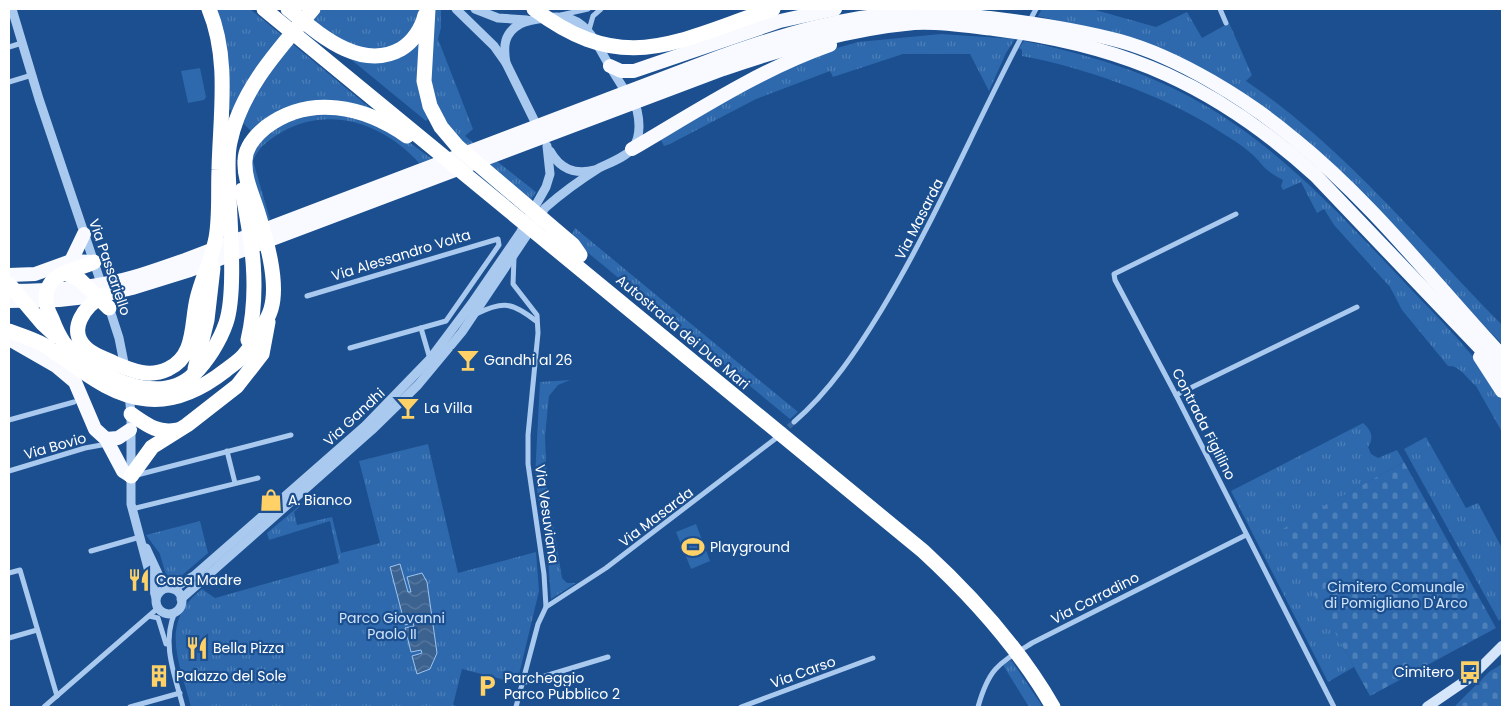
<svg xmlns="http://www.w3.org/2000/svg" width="1511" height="716" viewBox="0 0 1511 716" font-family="Poppins,sans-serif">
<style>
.grass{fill:url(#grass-tufts)}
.cemetery{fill:url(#cemetery-stones)}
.garden{fill:#2e69ad}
.water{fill:url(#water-waves);stroke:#9cc4f0}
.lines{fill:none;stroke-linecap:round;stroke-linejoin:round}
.minor-tunnel{stroke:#3d69a0;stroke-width:5;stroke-dasharray:5 2.5;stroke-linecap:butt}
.minor{stroke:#a9c9ee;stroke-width:5}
.tertiary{stroke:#a9c9ee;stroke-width:9}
.secondary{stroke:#d6e6fa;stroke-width:10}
.trunk{stroke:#f8faff;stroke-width:14}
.motorway{stroke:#fff;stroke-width:15}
.labels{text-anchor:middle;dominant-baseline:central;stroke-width:4.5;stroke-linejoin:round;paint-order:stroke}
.street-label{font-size:14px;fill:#fff;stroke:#1b4f8f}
.poi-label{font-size:14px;fill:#fff;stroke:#1b4f8f;text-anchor:start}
.park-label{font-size:14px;fill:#cfe3fa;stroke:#1b4f8f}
</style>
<defs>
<pattern id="grass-tufts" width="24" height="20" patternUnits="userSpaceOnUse" patternTransform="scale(1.25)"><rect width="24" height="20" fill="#2e69ad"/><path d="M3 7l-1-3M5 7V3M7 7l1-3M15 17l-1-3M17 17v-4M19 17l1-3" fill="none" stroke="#4d80b9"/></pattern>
<pattern id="cemetery-stones" width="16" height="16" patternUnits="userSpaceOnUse" patternTransform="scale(1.25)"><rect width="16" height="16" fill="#2e69ad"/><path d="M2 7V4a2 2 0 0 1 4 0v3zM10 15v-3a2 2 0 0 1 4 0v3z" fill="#4d80b9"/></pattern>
<pattern id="water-waves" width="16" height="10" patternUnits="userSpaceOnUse" patternTransform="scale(1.25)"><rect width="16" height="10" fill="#3c6290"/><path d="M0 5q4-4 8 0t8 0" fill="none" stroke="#597aa1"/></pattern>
</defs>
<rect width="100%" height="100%" fill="#1b4f8f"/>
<!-- grass -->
<g class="grass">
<polygon points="213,9 250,9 375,112 341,105 252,132 225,105"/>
<polygon points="292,9 420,9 412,35 381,53 337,42"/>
<polygon points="431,9 441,9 441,28 438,39 473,129 465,136 536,192 528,204 459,145 430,101"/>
<path d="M1042,9h50l64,18 31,-15 15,26 27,-15 23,52 -6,6c99,67 173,160 256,244v19l-142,-147 -73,-68 -180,-97 -69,-16z"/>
<polygon points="941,34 1015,39 1006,53 989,91 970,54 903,54 833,77 830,71 756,99 670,144 664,146 661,140 737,90 823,52 858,42"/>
<polygon points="420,36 417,82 429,118 426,121 348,57 356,57"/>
<path d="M1024,41c62,13 122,30 177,62 89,51 154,128 224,201 18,18 72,75 77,97 2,9 0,21 0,31l-26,-46c-8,-6 -16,-21 -28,-20l-46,-56 -12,-23 -56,-62 -10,-16 -7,4 -16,-31 -18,8 -2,-4 2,-6c-14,-8 -16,-9 -26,-21 -12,-13 -32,-24 -46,-33 -52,-32 -129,-59 -189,-70v-6l-3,-2z"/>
<path d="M333,109l65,25 34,25 -13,4c-35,-39 -89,-58 -137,-31 -13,8 -23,14 -29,29l17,58 -3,2 -20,-51 7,-28 21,-18z"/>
<polygon points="575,228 798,412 790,419 570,238"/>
<polygon points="570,380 558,385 549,396 545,436 547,488 562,578 567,583 576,583 551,599 548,559 535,477 540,382"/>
<path d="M1363,423c9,8 11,14 5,24l3,7 7,4 19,-8 7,12 -124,69 74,136 -26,15 -97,-191z"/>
<polygon points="1426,437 1466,508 1478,503 1502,548 1502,618 1499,621 1404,449"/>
<path d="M428,444l30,129 78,-21 3,39 -22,92 -55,-14 -9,36 7,2h-269c-11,-44 -33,-84 11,-118l13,9 124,-35 -9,-42 -61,19 -2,-7 57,-48 -30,27 3,13 35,-8 9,36 39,-10 -21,-82z"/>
<polygon points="200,521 208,553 180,577 169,577 165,572 160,554 146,535"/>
<polygon points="1011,660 1043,707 1029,707 1003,665"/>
</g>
<!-- cemetery -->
<g class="cemetery">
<polygon points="1404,462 1496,628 1370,696 1279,531"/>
<polygon points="1502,664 1502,707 1454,707 1489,672"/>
</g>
<!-- garden -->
<g class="garden">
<polygon points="200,68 206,97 204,100 188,103 181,71"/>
<polygon points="696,524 710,561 691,569 676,532"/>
</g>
<!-- water -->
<polygon class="water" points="400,564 408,592 411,592 407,577 422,573 427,582 437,653 430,669 417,674 412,656 422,653 421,650 411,652 405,628 414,626 413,623 405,625 390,567"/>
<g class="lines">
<!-- minor-tunnel -->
<polyline class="minor-tunnel" points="783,432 794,422"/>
<!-- minor -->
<g class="minor">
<polyline points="1220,9 1226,23"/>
<polyline points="561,15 588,9"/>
<polyline points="1029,22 1036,9"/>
<polyline points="589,30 593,16 601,9"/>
<polyline points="9,47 22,43"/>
<polyline points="9,82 32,75"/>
<polyline points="1236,214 1114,274 1115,280 1176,395 1334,707"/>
<polyline points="514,258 513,284 537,315 538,333 528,435 528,464 544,574 546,607 538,624 516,707"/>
<polyline points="307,296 498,239 499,245 446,321 350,348"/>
<path d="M476,314c27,-13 36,-12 60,7"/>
<polyline points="421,328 430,359"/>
<polyline points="1176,395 1357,307"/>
<polyline points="9,420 74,402"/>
<path d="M794,422c36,-31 63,-72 88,-113 53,-88 92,-182 140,-273"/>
<polyline points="227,451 235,483"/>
<polyline points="9,471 85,448 107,444"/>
<polyline points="137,475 291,435"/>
<polyline points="132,509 258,478"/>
<polyline points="91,551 140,537"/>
<polyline points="9,573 20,570 57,696"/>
<polyline points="546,607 606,568 775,439"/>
<path d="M175,612c-14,32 0,63 8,95"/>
<polyline points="149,616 158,618 166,644"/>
<polyline points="9,638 37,630"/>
<polyline points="522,683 608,657"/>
<polyline points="44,707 158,608"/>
<polyline points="130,707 180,693"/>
<polyline points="741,707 873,658"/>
<path d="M978,707c11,-39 20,-43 54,-64l214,-108"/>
</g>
<!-- tertiary -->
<g class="tertiary">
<polyline points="12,9 39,99 103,289"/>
<polyline points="456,9 494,46 506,63 539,130"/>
<polyline points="475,9 498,18 527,20"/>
<path d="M550,151c10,18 24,24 45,19"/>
<polyline points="108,304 119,338 125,368"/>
<polyline points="129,394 131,414 131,504 156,598"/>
<polyline points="146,548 160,578 170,588"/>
<circle cx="169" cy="601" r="13"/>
<polyline points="173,589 195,575 365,426 430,359 472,303 520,233 546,187 550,174 547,146"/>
<path d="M181,599l191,-169 46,-45 44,-53 83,-124c17,-15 35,-28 54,-40 10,-5 27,-11 34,-20 8,-12 7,-25 4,-38 -9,-15 -19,-30 -28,-45 -17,-29 -25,-53 -63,-47 -10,1 -18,2 -26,6 -16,9 -17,22 -14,39"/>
</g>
<!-- secondary -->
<polyline class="secondary" points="1427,707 1471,677 1502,646"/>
<!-- trunk -->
<g class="trunk">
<polyline points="610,66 621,71 634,71 780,21 835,9"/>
<path d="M632,149c65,-38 127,-79 198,-104"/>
<polyline points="71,261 84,234"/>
<polyline points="9,275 35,274 71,261 93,262"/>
<path d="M9,291c41,0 85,-2 125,-14 17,-5 34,-11 51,-17l537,-204c60,-21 121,-40 186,-43 26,-2 55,2 82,5 43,5 88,12 130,23 58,16 128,59 174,98 78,63 140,144 208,217"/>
<path d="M9,301l50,-1 45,-5 28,-7 58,-18 533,-201c62,-21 125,-40 191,-46 25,-2 54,3 80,6 131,16 223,57 321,146l187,196"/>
<polyline points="9,339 56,366 75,382 95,429 106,439 123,471 131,476"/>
<polyline points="1480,357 1502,391"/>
<polyline points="106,439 118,438 130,430"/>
</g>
<!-- motorway -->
<g class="motorway">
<path d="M264,9l659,542c50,46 96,97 130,156"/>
<path d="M288,9c30,24 72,63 113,40 12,-7 21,-21 24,-34"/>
<polyline points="428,9 424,81 430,106 441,127 458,147 573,245 580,255"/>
<path d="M534,9c92,69 143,31 239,0"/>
<path d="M242,190c10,50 18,99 6,150"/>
<path d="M94,262c-14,7 -38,9 -45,24 -6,10 -2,24 3,33 3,8 7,17 12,24 26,31 95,66 130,31 13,-13 26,-33 32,-51 10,-29 4,-96 3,-128 0,-17 -3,-36 1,-53 11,-53 49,-93 83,-133"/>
<polyline points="65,273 79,279 109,308"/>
<polyline points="9,284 42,323 56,336"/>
<path d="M104,295c-18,10 -39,35 -17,54 8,7 19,10 27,14 19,8 35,15 54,6 28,-13 23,-45 29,-70 5,-21 15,-40 19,-61 4,-22 2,-46 3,-68 1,-53 11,-111 -10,-161"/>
<path d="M9,331c11,4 24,8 35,14 32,20 64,51 103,54 30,3 56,-11 79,-29 6,-5 13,-9 18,-15 7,-8 24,-35 27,-46 8,-27 -5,-70 -13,-96 -5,-17 -14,-34 -13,-52 0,-14 10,-25 21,-34 44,-33 98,-21 141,9"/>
<polyline points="195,369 207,320 213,268"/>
<path d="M131,414c16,11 27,20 46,16"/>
<polyline points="131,476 152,447 187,425 237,386 262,354 268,322"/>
</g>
</g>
<!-- icons -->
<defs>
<symbol id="bar-bare" viewBox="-9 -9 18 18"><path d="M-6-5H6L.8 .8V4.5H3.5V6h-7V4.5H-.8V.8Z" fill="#ffd166" stroke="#1b4f8f" stroke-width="2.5" paint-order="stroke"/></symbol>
<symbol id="shop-bare" viewBox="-9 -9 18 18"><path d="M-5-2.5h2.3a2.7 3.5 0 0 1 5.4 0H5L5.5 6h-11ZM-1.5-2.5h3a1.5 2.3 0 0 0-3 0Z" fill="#ffd166" stroke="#1b4f8f" stroke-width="2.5" paint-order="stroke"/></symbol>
<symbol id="stadium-bare" viewBox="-9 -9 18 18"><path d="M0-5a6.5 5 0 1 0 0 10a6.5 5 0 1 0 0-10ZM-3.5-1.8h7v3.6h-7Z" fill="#ffd166" stroke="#1b4f8f" stroke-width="2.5" paint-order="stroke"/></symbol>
<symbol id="restaurant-bare" viewBox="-9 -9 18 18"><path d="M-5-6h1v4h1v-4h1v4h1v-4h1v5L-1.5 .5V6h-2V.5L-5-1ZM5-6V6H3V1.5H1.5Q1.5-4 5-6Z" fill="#ffd166" stroke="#1b4f8f" stroke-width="2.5" paint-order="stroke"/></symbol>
<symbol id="bus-bare" viewBox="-9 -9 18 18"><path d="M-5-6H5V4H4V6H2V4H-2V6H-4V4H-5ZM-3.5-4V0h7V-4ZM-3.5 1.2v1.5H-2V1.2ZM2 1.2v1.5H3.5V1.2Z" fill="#ffd166" stroke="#1b4f8f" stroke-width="2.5" paint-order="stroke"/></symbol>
<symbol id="building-bare" viewBox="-9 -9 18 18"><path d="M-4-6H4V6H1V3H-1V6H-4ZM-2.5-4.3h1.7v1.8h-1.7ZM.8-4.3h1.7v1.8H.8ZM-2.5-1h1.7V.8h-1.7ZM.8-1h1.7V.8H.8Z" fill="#ffd166" stroke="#1b4f8f" stroke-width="2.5" paint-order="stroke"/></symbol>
<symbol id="parking-bare" viewBox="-9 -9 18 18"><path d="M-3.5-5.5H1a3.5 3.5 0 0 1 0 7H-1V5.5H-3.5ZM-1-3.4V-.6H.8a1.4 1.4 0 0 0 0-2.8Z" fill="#ffd166" stroke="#1b4f8f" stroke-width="2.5" paint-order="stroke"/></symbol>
</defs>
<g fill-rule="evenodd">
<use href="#bar-bare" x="452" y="344" width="32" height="32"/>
<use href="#bar-bare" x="392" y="392" width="32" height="32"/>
<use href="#shop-bare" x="255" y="484" width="32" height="32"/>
<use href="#stadium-bare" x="677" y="531" width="32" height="32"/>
<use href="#restaurant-bare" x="123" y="564" width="32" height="32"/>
<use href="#restaurant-bare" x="181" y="632" width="32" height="32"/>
<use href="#bus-bare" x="1454" y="656" width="32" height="32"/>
<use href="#building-bare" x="143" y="660" width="32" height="32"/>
<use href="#parking-bare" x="471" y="670" width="32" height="32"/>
</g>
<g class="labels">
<!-- street labels -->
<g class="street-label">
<text transform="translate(919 219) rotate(-63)">Via Masarda</text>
<text transform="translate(401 255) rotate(-17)">Via Alessandro Volta</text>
<text transform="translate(110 267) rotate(71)">Via Passariello</text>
<text transform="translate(683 332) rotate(40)">Autostrada dei Due Mari</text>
<text transform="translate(354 417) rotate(-43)">Via Gandhi</text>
<text transform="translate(1204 424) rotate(63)">Contrada Figlilino</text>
<text transform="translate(55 446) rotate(-16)">Via Bovio</text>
<text transform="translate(547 514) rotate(82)">Via Vesuviana</text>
<text transform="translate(656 517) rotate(-37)">Via Masarda</text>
<text transform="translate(1095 598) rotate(-27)">Via Corradino</text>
<text transform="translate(803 672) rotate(-20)">Via Carso</text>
</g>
<!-- poi labels -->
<g class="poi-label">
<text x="484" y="360">Gandhi al 26</text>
<text x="424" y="408">La Villa</text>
<text x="288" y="500">A. Bianco</text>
<text x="710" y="547">Playground</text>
<text x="156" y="580">Casa Madre</text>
<text x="213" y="648">Bella Pizza</text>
<text x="1454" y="672" text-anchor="end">Cimitero</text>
<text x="176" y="676">Palazzo del Sole</text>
<text x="504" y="678">Parcheggio<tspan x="504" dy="16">Parco Pubblico 2</tspan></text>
</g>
<!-- park labels -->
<g class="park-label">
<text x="1396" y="587">Cimitero Comunale<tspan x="1396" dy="16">di Pomigliano D'Arco</tspan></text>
<text x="392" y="618">Parco Giovanni<tspan x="392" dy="16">Paolo II</tspan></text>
</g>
</g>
<!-- border -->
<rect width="1511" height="716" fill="none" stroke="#ffffff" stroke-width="20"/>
</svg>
